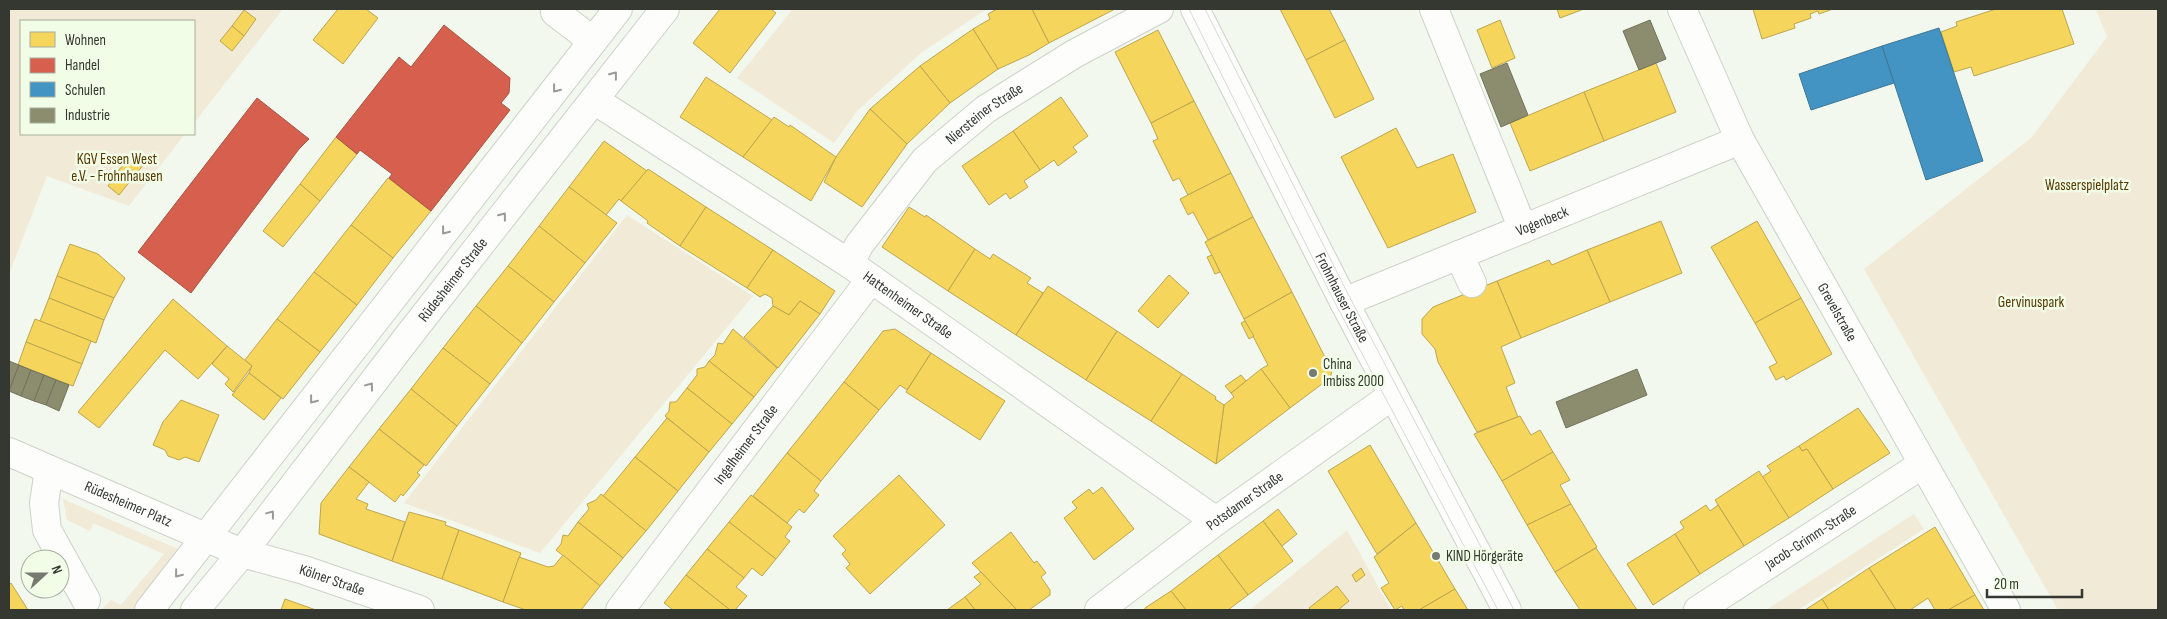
<svg xmlns="http://www.w3.org/2000/svg" width="2167" height="619" viewBox="0 0 2167 619" font-family="'Sofia Sans Condensed',sans-serif">
<style>
.green{fill:#f1ead7}
.homes{fill:#f6d55c;stroke:#bca64f}
.shops{fill:#d6604d;stroke:#a55444}
.schools{fill:#4393c3;stroke:#3e7897}
.industry{fill:#8c8c6e;stroke:#72735b}
.lines{fill:none;stroke-linecap:round;stroke-linejoin:round}
.minor-casing{stroke:#cdd2c9;stroke-width:30}
.major-casing{stroke:#cdd2c9;stroke-width:30}
.minor{stroke:#fdfefc;stroke-width:28}
.major{stroke:#fdfefc;stroke-width:28}
.tram{stroke:#d8dad7;stroke-width:1}
.oneway{stroke:#989b96}
.poi-dot{fill:#767b72;stroke:#f2fde8;stroke-width:2}
.labels{text-anchor:middle;dominant-baseline:central;stroke-width:5;stroke-linejoin:round;paint-order:stroke}
.street-label{font-size:15px;fill:#343830;stroke:#f2fde8}
.park-label{font-size:15px;fill:#553801;stroke:#f2fde8}
.poi-label{font-size:15px;fill:#343830;stroke:#f2fde8;text-anchor:start}
</style>
<rect width="100%" height="100%" fill="#f2f8ed"/>
<!-- green -->
<g class="green">
<polygon points="9,9 283,9 194,123 194,21 21,21 21,134 185,134 129,206 47,176 9,274"/>
<polygon points="793,9 987,9 921,53 857,111 834,143 737,78"/>
<polygon points="2096,9 2158,9 2158,610 2058,610 1864,269 2031,138 2107,37"/>
<polygon points="627,215 753,296 540,553 404,503"/>
<polygon points="63,499 187,553 136,610 103,610 102,609 111,600 121,605 164,554 93,523 90,531 67,520"/>
<polygon points="1914,514 1924,529 1798,610 1766,610"/>
<polygon points="1347,530 1391,610 1250,610"/>
</g>
<!-- homes -->
<g class="homes">
<polygon points="338,9 366,9 378,18 343,64 313,40"/>
<polygon points="720,9 771,9 776,13 730,73 693,43"/>
<polygon points="997,9 1032,9 1049,43 1029,55 998,69 973,29 990,19 988,14"/>
<polygon points="1032,9 1115,9 1049,43"/>
<polygon points="1280,9 1329,9 1345,40 1306,60"/>
<polygon points="1557,9 1584,9 1560,18"/>
<polygon points="1753,9 1833,9 1819,14 1818,11 1810,14 1811,18 1794,24 1795,28 1762,39"/>
<polygon points="1996,9 2062,9 2074,44 1974,76 1971,67 1954,72 1941,32 1957,26 1956,22"/>
<polygon points="244,10 256,19 244,36 232,26"/>
<polygon points="1500,20 1515,58 1492,68 1477,30"/>
<polygon points="232,26 244,36 232,51 220,41"/>
<polygon points="973,29 998,69 950,103 920,66"/>
<polygon points="1158,30 1194,101 1151,123 1115,52"/>
<polygon points="1345,40 1374,99 1335,118 1306,60"/>
<polygon points="1656,63 1676,112 1604,141 1584,92"/>
<polygon points="920,66 950,103 907,144 870,109"/>
<polygon points="706,77 772,120 743,157 680,117"/>
<polygon points="1584,92 1604,141 1530,171 1510,123"/>
<polygon points="1061,97 1088,136 1073,147 1077,152 1058,166 1054,160 1040,170 1013,131"/>
<polygon points="1194,101 1231,173 1188,195 1179,178 1173,181 1153,141 1158,139 1151,123"/>
<polygon points="870,109 907,144 862,207 824,182 836,157"/>
<polygon points="774,117 789,127 790,125 836,157 811,201 743,157"/>
<polygon points="1396,128 1417,168 1453,154 1476,212 1388,248 1341,157"/>
<polygon points="1013,131 1040,170 1024,181 1028,187 1010,199 1006,193 989,205 962,166"/>
<polygon points="336,137 357,154 320,201 300,184"/>
<polygon points="604,141 647,171 621,201 619,199 606,215 569,187"/>
<polygon points="132,154 144,164 131,180 119,170"/>
<polygon points="648,169 706,207 680,246 647,223 648,221 621,201"/>
<polygon points="119,170 131,180 119,195 108,186"/>
<polygon points="1231,173 1253,217 1208,240 1193,212 1188,215 1180,199"/>
<polygon points="388,178 431,211 393,258 351,225"/>
<polygon points="300,184 320,201 283,247 263,231"/>
<polygon points="569,187 617,223 585,263 539,226"/>
<polygon points="706,207 773,250 747,288 680,246"/>
<polygon points="909,207 925,217 926,215 975,249 948,291 882,247"/>
<polygon points="1253,217 1292,292 1244,319 1205,242"/>
<polygon points="1661,221 1682,273 1610,302 1587,250"/>
<polygon points="1757,221 1801,298 1755,323 1711,247"/>
<polygon points="351,225 393,258 357,305 314,272"/>
<polygon points="539,226 585,263 554,302 508,266"/>
<polygon points="70,244 98,254 125,278 114,298 57,276"/>
<polygon points="975,249 990,259 993,254 1031,278 1027,283 1043,293 1016,335 948,291"/>
<polygon points="773,250 835,291 820,314 800,301 789,315 773,306 772,298 765,294 760,297 747,288"/>
<polygon points="1587,250 1610,302 1521,338 1497,281 1549,260 1552,265"/>
<polygon points="1212,255 1220,272 1215,274 1207,257"/>
<polygon points="508,266 554,302 522,343 476,306"/>
<polygon points="314,272 357,305 320,352 277,319"/>
<polygon points="1169,275 1189,293 1158,328 1138,311"/>
<polygon points="57,276 114,298 104,320 49,298"/>
<polygon points="1497,281 1521,338 1501,347 1515,383 1506,387 1518,417 1477,432 1438,362 1435,349 1422,334 1422,319 1433,307"/>
<polygon points="1048,286 1117,331 1086,380 1016,335"/>
<polygon points="1292,292 1332,371 1330,378 1290,408 1261,369 1268,365 1244,319"/>
<polygon points="49,298 104,320 96,343 40,321"/>
<polygon points="1801,298 1832,354 1786,380 1784,376 1776,380 1769,367 1777,363 1755,323"/>
<polygon points="173,299 227,346 198,379 165,350 99,428 78,412"/>
<polygon points="800,301 820,314 778,368 744,337 773,306 789,315"/>
<polygon points="476,306 522,343 490,384 443,348"/>
<polygon points="35,319 91,341 82,364 26,342"/>
<polygon points="277,319 320,352 283,399 249,373 252,366 245,360"/>
<polygon points="1245,321 1254,336 1249,339 1241,323"/>
<polygon points="733,329 777,368 754,397 709,361 715,355 718,343 723,344"/>
<polygon points="895,329 931,353 907,390 900,385 879,410 844,382 883,331"/>
<polygon points="1117,331 1182,374 1151,421 1086,380"/>
<polygon points="26,342 82,364 73,386 18,365"/>
<polygon points="227,346 252,366 233,392 225,384 229,379 212,364"/>
<polygon points="443,348 490,384 457,426 411,389"/>
<polygon points="931,353 1005,401 980,440 906,392"/>
<polygon points="709,361 754,397 732,424 687,388 697,375 697,369 705,367"/>
<polygon points="1261,369 1290,408 1216,464 1224,405 1234,397 1231,393"/>
<polygon points="249,373 281,398 264,420 232,395"/>
<polygon points="1182,374 1216,397 1215,399 1224,405 1216,464 1151,421"/>
<polygon points="1241,375 1246,381 1231,393 1225,386"/>
<polygon points="844,382 879,410 821,481 787,453"/>
<polygon points="687,388 732,424 709,452 665,416 669,411 670,402 676,402"/>
<polygon points="411,389 457,426 426,466 379,429"/>
<polygon points="181,400 219,415 199,462 185,457 179,460 168,456 165,450 153,445 163,422"/>
<polygon points="1858,408 1890,453 1833,489 1807,449 1802,451 1799,446"/>
<polygon points="1520,416 1531,435 1540,430 1553,452 1502,481 1474,434"/>
<polygon points="667,418 709,452 678,491 635,457"/>
<polygon points="379,429 424,465 417,473 420,475 403,496 401,494 395,502 349,467"/>
<polygon points="1370,445 1416,523 1377,554 1328,471"/>
<polygon points="1799,446 1802,451 1807,449 1833,489 1789,518 1762,477 1771,471 1767,466"/>
<polygon points="1553,452 1570,480 1560,485 1571,504 1527,525 1502,481"/>
<polygon points="787,453 821,481 814,491 819,495 804,513 799,509 787,523 753,496"/>
<polygon points="635,457 678,491 646,531 603,496"/>
<polygon points="349,467 369,482 356,499 368,504 366,509 405,522 392,561 319,534 321,503"/>
<polygon points="1759,471 1789,518 1744,546 1715,500"/>
<polygon points="899,475 945,525 870,594 846,568 850,564 842,554 846,550 833,536"/>
<polygon points="1102,487 1134,529 1094,560 1064,518 1077,508 1072,502 1089,489 1093,494"/>
<polygon points="601,494 646,531 623,558 578,522 589,509 587,504 596,500"/>
<polygon points="751,495 792,527 785,537 790,541 776,559 729,522"/>
<polygon points="1571,504 1597,547 1555,572 1527,525"/>
<polygon points="1706,505 1710,511 1718,505 1744,546 1700,574 1675,534 1684,528 1680,522"/>
<polygon points="1278,509 1297,534 1282,546 1263,521"/>
<polygon points="409,512 446,522 445,525 459,530 442,579 392,561"/>
<polygon points="1263,521 1293,561 1248,595 1218,555"/>
<polygon points="578,522 623,558 600,586 556,550 561,544 563,535 568,536"/>
<polygon points="729,522 776,559 762,576 752,568 744,578 707,549"/>
<polygon points="1416,523 1455,589 1419,610 1404,610 1402,606 1395,610 1381,588 1389,583 1374,557"/>
<polygon points="1935,527 1975,595 1948,610 1935,610 1928,598 1910,610 1896,610 1869,568"/>
<polygon points="459,530 521,553 503,602 442,579"/>
<polygon points="1011,532 1034,563 1037,561 1046,573 1041,577 1050,590 1050,595 1029,610 1017,610 972,563"/>
<polygon points="1675,534 1700,574 1653,605 1627,564"/>
<polygon points="1596,548 1637,610 1580,610 1555,572"/>
<polygon points="707,549 744,578 736,587 747,596 735,610 730,610 686,575"/>
<polygon points="563,555 600,586 581,610 526,610 503,602 519,557 548,567 554,566"/>
<polygon points="1218,555 1248,595 1228,610 1186,610 1171,591"/>
<polygon points="1361,568 1365,575 1356,582 1352,575"/>
<polygon points="1869,568 1896,610 1829,610 1822,599"/>
<polygon points="981,572 1017,610 975,610 965,597 981,584 974,577"/>
<polygon points="686,575 730,610 673,610 664,603"/>
<polygon points="11,583 28,610 9,610 9,585"/>
<polygon points="1337,586 1349,601 1338,610 1311,610 1309,608"/>
<polygon points="1455,589 1468,610 1419,610"/>
<polygon points="1171,591 1186,610 1145,610 1145,608"/>
<polygon points="1975,595 1984,610 1948,610"/>
<polygon points="965,597 975,610 947,610"/>
<polygon points="285,599 316,610 281,610"/>
<polygon points="1822,599 1829,610 1805,610"/>
</g>
<!-- shops -->
<g class="shops">
<polygon points="444,25 510,78 509,93 501,103 510,110 431,211 389,178 392,174 360,150 357,154 336,137 399,57 411,67"/>
<polygon points="257,98 309,139 299,149 191,293 138,252"/>
</g>
<!-- schools -->
<g class="schools">
<polygon points="1939,28 1983,161 1926,180 1882,46"/>
<polygon points="1882,46 1894,83 1811,110 1799,74"/>
</g>
<!-- industry -->
<g class="industry">
<polygon points="1650,20 1666,59 1639,70 1623,31"/>
<polygon points="1507,63 1528,115 1501,127 1480,74"/>
<polygon points="9,361 19,365 9,391"/>
<polygon points="19,365 31,370 21,396 9,391"/>
<polygon points="1637,369 1647,395 1566,428 1556,402"/>
<polygon points="31,370 44,375 34,401 21,396"/>
<polygon points="44,375 56,380 46,405 34,401"/>
<polygon points="56,380 69,385 59,411 46,405"/>
</g>
<g class="lines">
<defs>
<g id="minor">
<polyline points="1434,9 1523,229"/>
<path id="s1" d="M1682,9l58,131 266,470"/>
<polyline points="555,12 593,41"/>
<path id="s2" d="M594,100l256,164 366,257"/>
<polyline points="1459,255 1472,283"/>
<path id="s3" d="M850,264l9,-19 66,-85 61,-51 88,-55 85,-45"/>
<path id="s4" d="M1344,302l396,-162"/>
<path id="s5" d="M9,452l233,101 62,17 116,40"/>
<polyline points="49,470 44,503 47,530 86,600"/>
<path id="s6" d="M620,610l251,-331"/>
<path id="s7" d="M1099,610l117,-89 177,-126"/>
<path id="s8" d="M1698,610l225,-146"/>
</g>
<g id="major">
<path id="s9" d="M1195,9l149,293 163,308"/>
<polyline points="149,610 618,9"/>
<path id="s10" d="M195,610l47,-57 168,-219 255,-325"/>
</g>
</defs>
<!-- minor casing -->
<use href="#minor" class="minor-casing"/>
<!-- major casing -->
<use href="#major" class="major-casing"/>
<!-- minor -->
<use href="#minor" class="minor"/>
<!-- major -->
<use href="#major" class="major"/>
<!-- tram -->
<g class="tram">
<polyline points="1189,9 1334,301 1498,610"/>
<polyline points="1205,9 1348,294 1514,610"/>
</g>
</g>
<!-- one-way arrows -->
<defs><path id="oneway-chevron" d="M-2-3.5L2.5 0L-2 3.5" fill="none" stroke-width="1.6" stroke-linecap="round" stroke-linejoin="round" transform="scale(1.25)"/></defs>
<g class="oneway">
<use href="#oneway-chevron" transform="translate(614 75) rotate(-52)"/>
<use href="#oneway-chevron" transform="translate(556 89) rotate(128)"/>
<use href="#oneway-chevron" transform="translate(503 216) rotate(-52)"/>
<use href="#oneway-chevron" transform="translate(445 231) rotate(128)"/>
<use href="#oneway-chevron" transform="translate(370 386) rotate(-53)"/>
<use href="#oneway-chevron" transform="translate(313 400) rotate(128)"/>
<use href="#oneway-chevron" transform="translate(271 514) rotate(-53)"/>
<use href="#oneway-chevron" transform="translate(178 574) rotate(129)"/>
</g>
<!-- markers -->
<g class="poi-dot">
<circle cx="1313" cy="373" r="5"/>
<circle cx="1436" cy="556" r="5"/>
</g>
<g class="labels">
<!-- street labels -->
<g class="street-label">
<text stroke="none"><textPath href="#s3" startOffset="204">Niersteiner Straße</textPath></text>
<text stroke="none"><textPath href="#s4" startOffset="214">Vogenbeck</textPath></text>
<text stroke="none"><textPath href="#s10" startOffset="419">Rüdesheimer Straße</textPath></text>
<text stroke="none"><textPath href="#s9" startOffset="324">Frohnhauser Straße</textPath></text>
<text stroke="none"><textPath href="#s2" startOffset="375">Hattenheimer Straße</textPath></text>
<text stroke="none"><textPath href="#s1" startOffset="341">Grevelstraße</textPath></text>
<text stroke="none"><textPath href="#s6" startOffset="208">Ingelheimer Straße</textPath></text>
<text stroke="none"><textPath href="#s7" startOffset="182">Potsdamer Straße</textPath></text>
<text stroke="none"><textPath href="#s5" startOffset="130">Rüdesheimer Platz</textPath></text>
<text stroke="none"><textPath href="#s8" startOffset="134">Jacob-Grimm-Straße</textPath></text>
<text stroke="none"><textPath href="#s5" startOffset="348">Kölner Straße</textPath></text>
</g>
<!-- park labels -->
<g class="park-label">
<text x="117" y="159">KGV Essen West<tspan x="117" dy="17">e.V. - Frohnhausen</tspan></text>
<text x="2087" y="185">Wasserspielplatz</text>
<text x="2031" y="302">Gervinuspark</text>
</g>
<!-- poi labels -->
<g class="poi-label">
<text x="1323" y="364">China<tspan x="1323" dy="17">Imbiss 2000</tspan></text>
<text x="1446" y="556">KIND Hörgeräte</text>
</g>
</g>
<!-- border -->
<rect width="2167" height="619" fill="none" stroke="#343830" stroke-width="20"/>
<!-- legend -->
<rect x="20" y="20" width="175" height="115" fill="#f2fde8" stroke="#a6ae9e"/>
<rect x="30" y="32" width="25" height="15" fill="#f6d55c" stroke="#a6ae9e"/>
<text x="65" y="45" font-size="15" fill="#343830">Wohnen</text>
<rect x="30" y="58" width="25" height="15" fill="#d6604d" stroke="#a6ae9e"/>
<text x="65" y="70" font-size="15" fill="#343830">Handel</text>
<rect x="30" y="82" width="25" height="15" fill="#4393c3" stroke="#a6ae9e"/>
<text x="65" y="95" font-size="15" fill="#343830">Schulen</text>
<rect x="30" y="108" width="25" height="15" fill="#8c8c6e" stroke="#a6ae9e"/>
<text x="65" y="120" font-size="15" fill="#343830">Industrie</text>
<!-- north arrow -->
<g transform="translate(45 574) rotate(69)"><circle r="24" fill="#f2fde8" stroke="#a6ae9e"/>
<path d="M0-4L9 19L0 12L-9 19Z" fill="#767b72"/>
<text y="-8" font-size="14" font-weight="bold" text-anchor="middle" fill="#343830">N</text>
</g>
<!-- scale -->
<path d="M1987 589v8h95v-8" fill="none" stroke="#343830" stroke-width="2.5"/>
<text x="1994" y="589" font-size="15" fill="#343830" stroke="#f2fde8" stroke-width="4" paint-order="stroke">20 m</text>
</svg>
